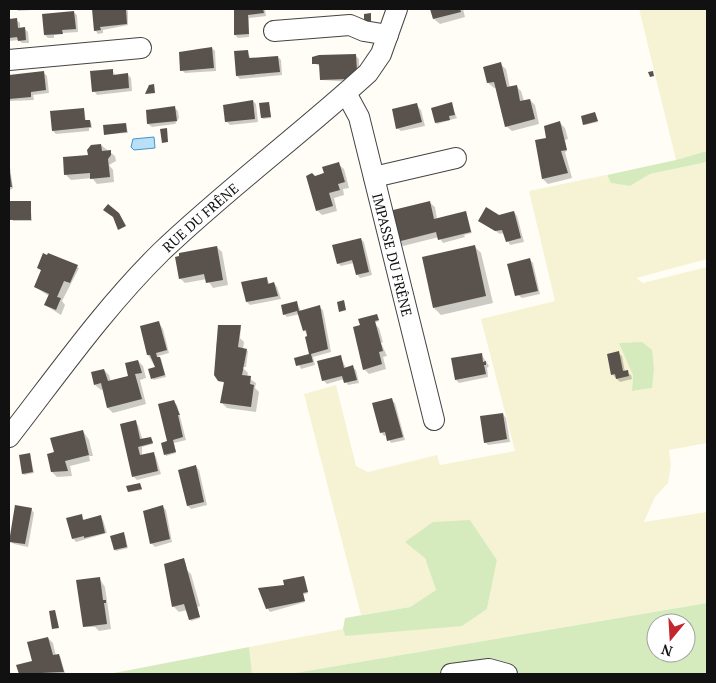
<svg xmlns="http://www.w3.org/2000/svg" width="716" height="683" viewBox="0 0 716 683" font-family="'PT Serif',serif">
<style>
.farmland{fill:#f6f3d4;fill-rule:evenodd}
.green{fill:#d5ebbd;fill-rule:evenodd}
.water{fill:#b9e0f7;stroke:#3f96cf}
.shadow{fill:#0003}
.building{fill:#5a524d}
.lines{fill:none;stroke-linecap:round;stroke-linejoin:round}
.minor-casing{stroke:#444;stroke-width:22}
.minor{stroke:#fff;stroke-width:20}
.labels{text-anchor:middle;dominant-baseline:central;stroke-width:5;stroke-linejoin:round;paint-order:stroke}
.street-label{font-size:14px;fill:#111;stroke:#fff}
</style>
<rect width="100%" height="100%" fill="#fffdf5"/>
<!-- farmland -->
<g class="farmland">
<polygon points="639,9 707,9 707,151 676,160"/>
<path d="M707,162v97l-71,19 7,5 64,-16v176l-38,7 2,15 -3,18 -13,14 -11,25 63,-10v91l-418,71h-37l-3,-27 94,-18 2,7 142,-27 10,-49 -27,-40 -45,38 11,32 -26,17 -49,8 -57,-221 32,-9 20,81 12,6 69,-17 3,10 75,-14 -34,-132 74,-18 -26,-110 77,-16 6,8 18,3 20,-12zM633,375l19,13 -20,3z"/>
</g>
<!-- green -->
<g class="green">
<polygon points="707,151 707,162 650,174 630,186 611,183 607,175 676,160"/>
<polygon points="642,342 652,350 654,369 652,388 632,391 633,375 619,343"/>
<polygon points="470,520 497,560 487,609 462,626 345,636 343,629 345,618 410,607 436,590 425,558 405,542 433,522"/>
<path d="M707,603v71h-418zM656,623h30v30h-30z"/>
<polygon points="249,647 252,674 109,674"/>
</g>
<!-- water -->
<polygon class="water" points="154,137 155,148 134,150 131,147 133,139"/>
<!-- shadow -->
<g class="shadow">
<polygon points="17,9 32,9 32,10 18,11"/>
<polygon points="126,9 128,11 128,25 103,30 103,33 98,34 95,30 93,10"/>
<polygon points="235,9 265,9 266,16 249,18 249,37 238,38 235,35"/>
<polygon points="432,9 463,9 465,17 440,24 434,19"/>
<polygon points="73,12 77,15 78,32 63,33 54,35 54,38 48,38 45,35"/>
<polygon points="9,20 16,20 20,23 20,29 25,29 28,32 29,43 22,43 19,40 9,41"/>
<polygon points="212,48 215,51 216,71 185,73 182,70 196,54 196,49"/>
<polygon points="247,51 251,59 278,57 281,60 282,75 240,79 237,76"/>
<polygon points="356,56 359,59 359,75 352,82 322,80 321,67 314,63"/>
<polygon points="500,64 506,69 510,88 516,86 521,91 524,101 530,100 535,105 539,124 512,131 506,126 497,87 494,88 488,83"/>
<polygon points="112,70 116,76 128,75 131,78 132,91 97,95 94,91"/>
<polygon points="44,73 47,76 49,93 33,95 34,100 9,101 9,76"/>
<polygon points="253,101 256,104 258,122 230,125 226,121"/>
<polygon points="269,103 271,118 263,119 262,118"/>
<polygon points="451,104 457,118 437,124 436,123"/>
<polygon points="417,106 421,110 425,126 401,131 397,128"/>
<polygon points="175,108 178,111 179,118 175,124 152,127 148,124"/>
<polygon points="84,109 86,121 91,122 92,128 89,128 89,131 56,134 53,131"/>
<polygon points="595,114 598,122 585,125 584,124"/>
<polygon points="560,123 565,128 568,139 565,140 567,151 565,152 572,178 548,184 543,179 548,139"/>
<polygon points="126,124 128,133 105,134"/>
<polygon points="101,145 115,156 116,161 109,165 113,170 114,182 97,184 92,178 71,180 66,175"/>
<polygon points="338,164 344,169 349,188 343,189 344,195 334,198 337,211 322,215 317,210 315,178"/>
<polygon points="10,167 13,188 9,191 9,168"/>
<polygon points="9,202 30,202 32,221 13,221"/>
<polygon points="429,202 435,207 437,219 466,212 472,233 464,235 465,237 443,243 439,237 403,246 398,241"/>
<polygon points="514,212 517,216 524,242 510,245 504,233 500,234 479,220"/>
<polygon points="361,239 364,242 372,275 360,278 357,274 354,263 341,266 338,263"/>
<polygon points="474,246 481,253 493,303 441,315 434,308"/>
<polygon points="217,247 222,252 228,285 213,288 207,279 185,283 180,278"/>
<polygon points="49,254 79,268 62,301 65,305 61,315 45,305 49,296 35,287 42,270 38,268"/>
<polygon points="530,260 533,263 540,294 522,298 518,295"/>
<polygon points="267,279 270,284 274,283 277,287 281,299 250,305 247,302"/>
<polygon points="297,303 301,311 319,307 323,310 331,352 313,357 315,365 301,369 296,359 311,355 309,337 304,330 300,314 287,317 284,314"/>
<polygon points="377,315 379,321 374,323 379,328 383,342 381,343 387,356 383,357 386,369 369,374 364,369 361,326"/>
<polygon points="159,323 163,329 169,353 158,356 161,359 166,377 153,380 156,368 148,355"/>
<polygon points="219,326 241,327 240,338 244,342 243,349 248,351 246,367 242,367 248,373 247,377 256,383 255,388 259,392 256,412 227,408 222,403 225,383 219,381 219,350 216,348"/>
<polygon points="618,353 622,356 625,372 631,375 632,379 620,382 612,374"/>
<polygon points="481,354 489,366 487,368 488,377 459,383 456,380"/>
<polygon points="340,356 346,368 352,367 356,370 359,383 348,385 344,379 327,384 323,380"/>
<polygon points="138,361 143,366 146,378 140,380 146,404 113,413 108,408 103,389 101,390 95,385 104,370 109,375 111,382 130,377"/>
<polygon points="391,400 395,403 405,440 391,443 387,435 384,436 381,432"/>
<polygon points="173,402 177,405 186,440 174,443 176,453 166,456"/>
<polygon points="503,414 506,418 510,442 488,445 485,442"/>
<polygon points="135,422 138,425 143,441 152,439 153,444 142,447 142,456 153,453 156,457 161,474 137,480 134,477"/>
<polygon points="83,431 89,440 93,456 89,456 90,461 70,466 72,476 57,477 52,472"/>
<polygon points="30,454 34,473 24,475 23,474"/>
<polygon points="196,467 199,470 207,505 191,509 188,506"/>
<polygon points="140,484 142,490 129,492"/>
<polygon points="163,507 166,510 172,542 155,547 152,544 145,511"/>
<polygon points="31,509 34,513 28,547 14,544 10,541"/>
<polygon points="81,515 86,523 100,516 103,520 107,533 76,542 73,538"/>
<polygon points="125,535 128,548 116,551 115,550"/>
<polygon points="185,561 187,570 191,574 200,606 197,607 200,618 191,621 187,610 179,612 174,607 165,565"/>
<polygon points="99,578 105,587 111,629 99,631 95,627 84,627"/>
<polygon points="305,579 308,593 302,595 305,602 270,612 267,608 285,586"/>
<polygon points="48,638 53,643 56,656 60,656 65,673 20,674 18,666 36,661"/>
</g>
<!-- building -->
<g class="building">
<polygon points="92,9 126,9 127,24 100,27 101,30 94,31"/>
<polygon points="234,9 263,9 264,13 248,15 249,34 234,35"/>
<polygon points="430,9 460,9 461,12 433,19"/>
<polygon points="74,11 76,29 62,30 63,34 44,35 42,14"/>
<polygon points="371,13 371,24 364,24 364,14"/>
<polygon points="17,18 18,28 25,27 26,40 18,41 17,37 9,38 9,19"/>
<polygon points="212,47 214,68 180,71 179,52"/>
<polygon points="248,50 249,58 278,56 280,72 236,76 234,51"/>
<polygon points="356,54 357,71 349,79 320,80 319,64 312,64 312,57 319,55"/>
<polygon points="501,62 507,87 517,85 520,101 530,99 535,119 505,127 494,82 487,83 483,67"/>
<polygon points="113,69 113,75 128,73 129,88 92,92 90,71"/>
<polygon points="44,71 46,90 31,92 31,97 9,99 9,75"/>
<polygon points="653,71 654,76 650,77 648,72"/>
<polygon points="154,84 155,93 145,94 149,85"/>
<polygon points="253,100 255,119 225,122 223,105"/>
<polygon points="269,102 271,117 261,118 259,103"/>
<polygon points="452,102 455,115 449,116 450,120 435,123 431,108"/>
<polygon points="417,103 422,122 396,129 392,109"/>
<polygon points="175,106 177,121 147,124 146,110"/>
<polygon points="84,108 85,120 90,120 91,127 52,131 50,111"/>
<polygon points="595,112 598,121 583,125 581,116"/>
<polygon points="560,121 567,150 561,151 568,173 542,179 535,140 546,138 544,126"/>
<polygon points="126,123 127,132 104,135 103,125"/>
<polygon points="167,128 168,142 162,143 160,129"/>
<polygon points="101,144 102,151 111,150 111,155 108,159 110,177 90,179 90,173 64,175 63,157 88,155 87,150 91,145"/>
<polygon points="339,162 345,182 338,184 340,190 329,193 333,206 316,211 306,176 312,173 315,176 324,173 322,167"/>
<polygon points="9,166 12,187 9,187"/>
<polygon points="9,201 31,201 31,220 10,220"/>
<polygon points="430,201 434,219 466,211 471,232 438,240 436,232 397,242 389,211"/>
<polygon points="108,204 119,213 126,226 118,230 113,217 103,210"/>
<polygon points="486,207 499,215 514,211 521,238 506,242 502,230 495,231 478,221"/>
<polygon points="361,238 369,272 356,275 352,260 337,264 332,245"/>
<polygon points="475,245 486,296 433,308 422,257"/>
<polygon points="217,246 223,280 206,283 204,274 179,279 175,257 179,256 179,253"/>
<polygon points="43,253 47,255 48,253 78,265 70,283 64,281 57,297 61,298 56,310 44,305 49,294 34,287 41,270 37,268"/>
<polygon points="530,258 538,291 515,296 507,264"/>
<polygon points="267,277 268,284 274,282 278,296 246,302 241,282"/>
<polygon points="344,300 346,310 339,312 337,302"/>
<polygon points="297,301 299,311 320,305 328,349 311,354 313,362 296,366 294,358 309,354 305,337 307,336 306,330 303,331 297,311 283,315 281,305"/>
<polygon points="377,314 379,320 375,321 383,351 379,352 382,364 363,370 353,327 360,325 358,319"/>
<polygon points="159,321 167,350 156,353 157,357 160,357 165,375 151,379 148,369 155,367 150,355 147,355 140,326"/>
<polygon points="218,325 241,325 238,347 247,349 242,375 251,376 250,384 254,385 251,407 220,403 224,382 218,381 214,375"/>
<polygon points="619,351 623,371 628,370 629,376 616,379 615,374 611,375 607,354"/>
<polygon points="482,353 483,362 486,361 486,365 484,365 486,374 455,380 451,358"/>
<polygon points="341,355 344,368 353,365 357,380 344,383 342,376 322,381 317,361"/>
<polygon points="138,360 142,373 135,374 142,399 107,408 101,383 94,385 91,372 104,369 108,381 128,376 125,363"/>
<polygon points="392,398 403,437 387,441 385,432 380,433 372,403"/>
<polygon points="174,400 180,415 178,415 183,437 173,440 176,452 164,455 161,443 167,441 158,404"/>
<polygon points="503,413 507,439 484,443 480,416"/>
<polygon points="136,420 140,439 151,437 153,443 138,447 140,455 154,452 158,471 132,477 120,424"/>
<polygon points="83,430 89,455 65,461 68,471 51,472 47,454 54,452 50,438"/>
<polygon points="30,453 33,472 22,474 19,455"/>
<polygon points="196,465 204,502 187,506 178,470"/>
<polygon points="140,483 142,489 128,492 126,486"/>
<polygon points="15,505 32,508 25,544 9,542"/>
<polygon points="163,505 170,539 150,544 143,511"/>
<polygon points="82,514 83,520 101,515 105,533 84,538 84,536 72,539 66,518"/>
<polygon points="124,532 127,547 114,550 110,536"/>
<polygon points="184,558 200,617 189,620 184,604 172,607 164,564"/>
<polygon points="304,576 308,592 303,593 305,601 266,609 258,588 284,585 283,580"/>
<polygon points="100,577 103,600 106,600 106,603 104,603 107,624 83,627 76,580"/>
<polygon points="55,610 59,628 52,629 49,611"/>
<polygon points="48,637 53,655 59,654 64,672 19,674 16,665 32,661 27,642"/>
</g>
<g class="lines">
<defs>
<g id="minor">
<polyline points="274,31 350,25 364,31 388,35"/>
<polyline points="9,60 141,48"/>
<path id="s1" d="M346,93l13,24 75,303"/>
<polyline points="374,177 456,158"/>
<path id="s2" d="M9,437c49,-63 95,-129 152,-185 66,-63 139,-117 207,-179l13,-19 16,-45"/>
<polyline points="451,674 489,669 507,674"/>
</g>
</defs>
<!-- minor casing -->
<use href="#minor" class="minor-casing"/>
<!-- minor -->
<use href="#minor" class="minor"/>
</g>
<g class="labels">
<!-- street labels -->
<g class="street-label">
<text stroke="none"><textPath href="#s2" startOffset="292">RUE DU FRÊNE</textPath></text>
<text stroke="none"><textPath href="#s1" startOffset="169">IMPASSE DU FRÊNE</textPath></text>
</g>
</g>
<!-- border -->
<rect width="716" height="683" fill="none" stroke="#111111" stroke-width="20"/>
<!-- north arrow -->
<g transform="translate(671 638) rotate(198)"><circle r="24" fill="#ffffff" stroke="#a0a0a0"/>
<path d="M0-4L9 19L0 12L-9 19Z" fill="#c4262e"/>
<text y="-8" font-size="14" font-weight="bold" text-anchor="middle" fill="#111111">N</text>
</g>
</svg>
